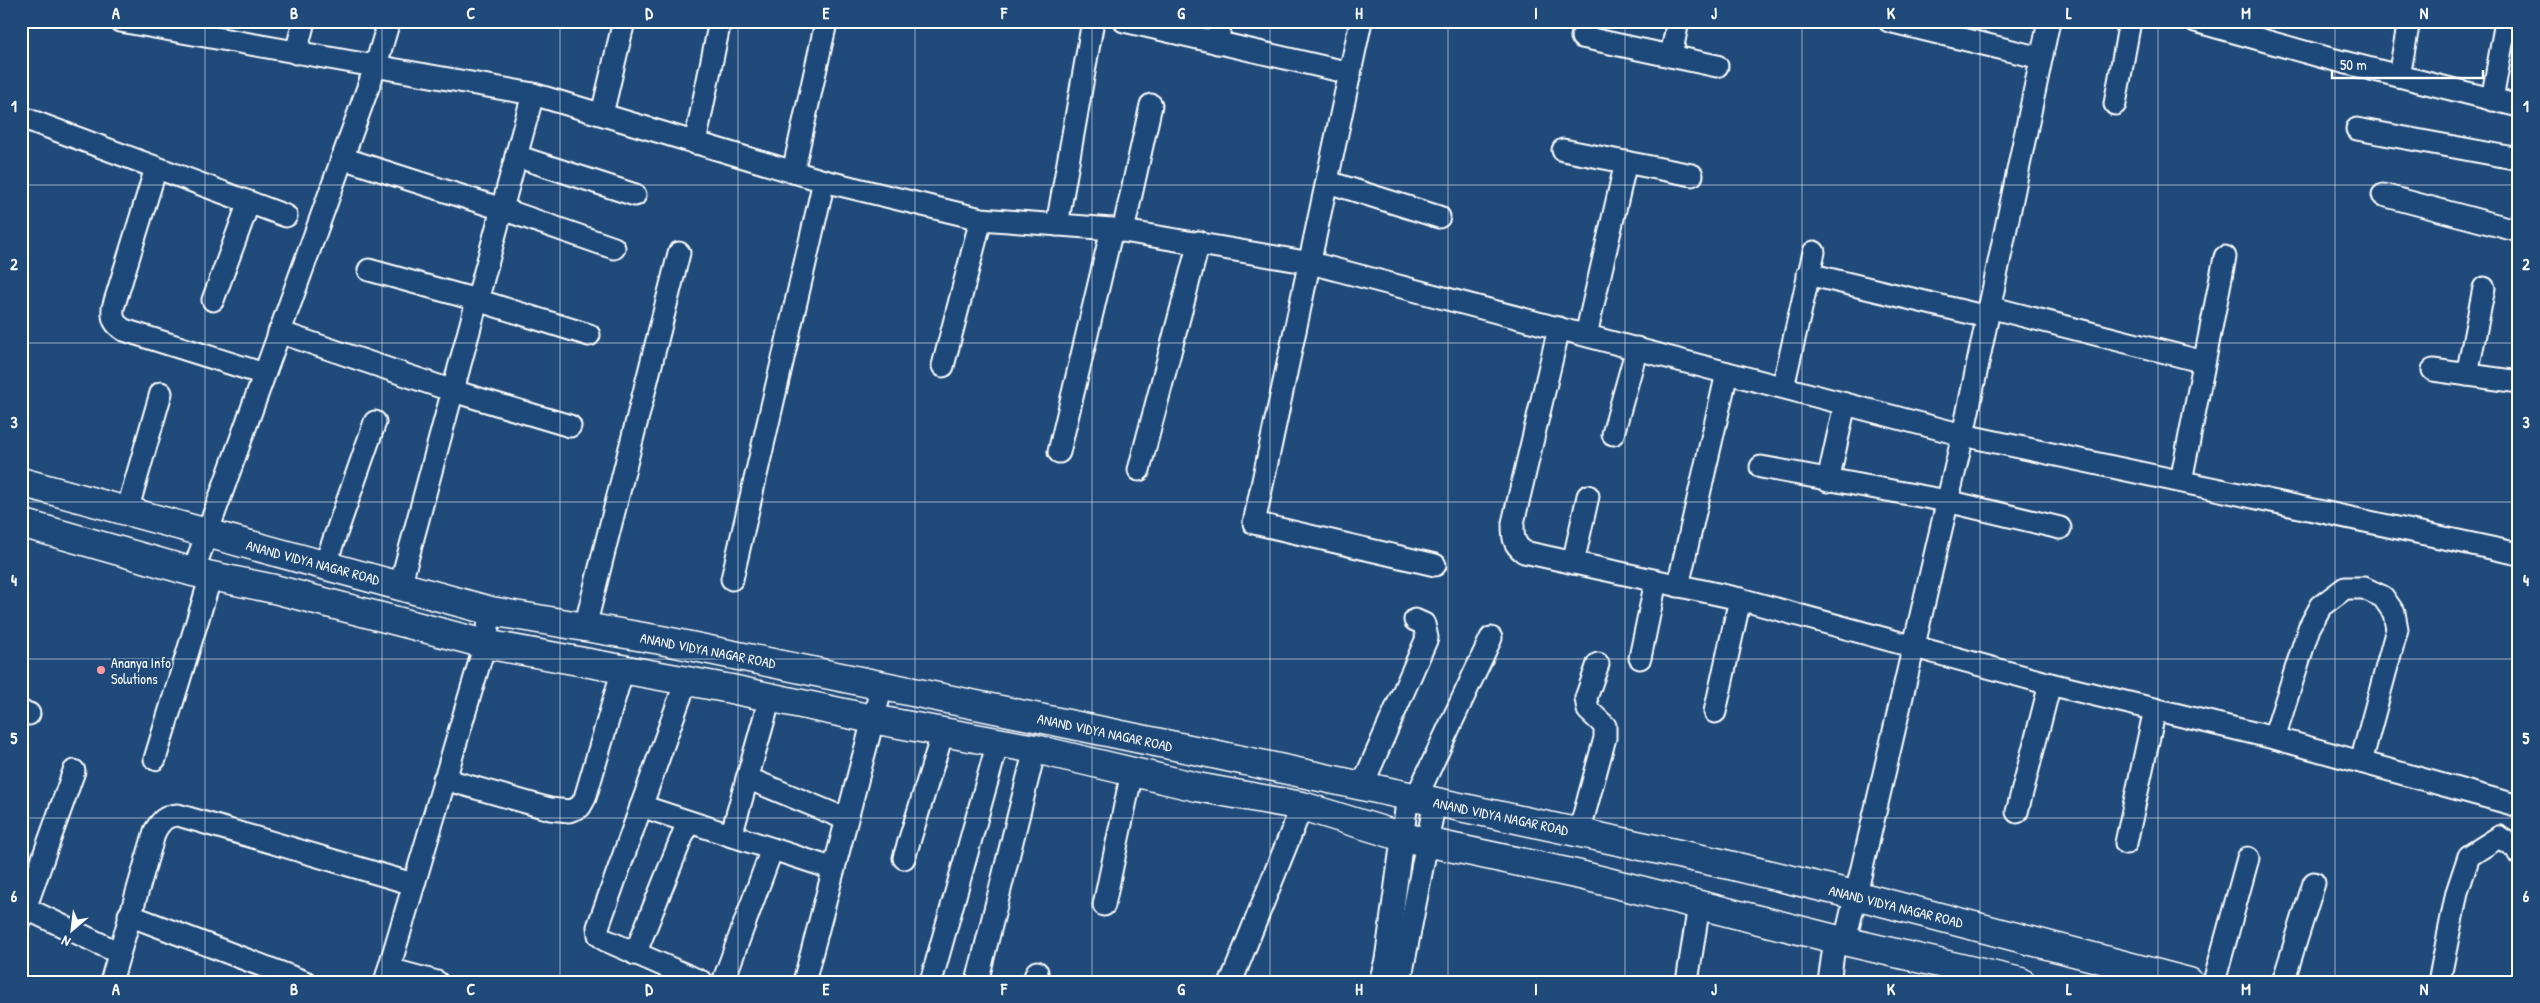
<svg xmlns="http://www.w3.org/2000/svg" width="2540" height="1003" viewBox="0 0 2540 1003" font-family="'Patrick Hand',sans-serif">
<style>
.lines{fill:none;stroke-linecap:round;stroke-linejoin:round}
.minor-casing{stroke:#fff;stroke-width:25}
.major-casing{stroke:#fff;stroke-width:31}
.minor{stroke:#1f4a7a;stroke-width:21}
.major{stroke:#1f4a7a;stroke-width:28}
.grid{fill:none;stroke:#fff;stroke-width:1;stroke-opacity:0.55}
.poi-dot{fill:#ff9aa2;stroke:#1f4a7a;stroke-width:2}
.labels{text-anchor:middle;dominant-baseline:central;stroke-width:4;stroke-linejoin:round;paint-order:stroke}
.street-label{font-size:14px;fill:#fff;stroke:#1f4a7a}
.poi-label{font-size:14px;fill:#fff;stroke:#1f4a7a;text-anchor:start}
.neatline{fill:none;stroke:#fff;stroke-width:2}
.grid-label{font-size:16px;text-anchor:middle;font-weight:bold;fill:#fff}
</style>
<rect width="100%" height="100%" fill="#1f4a7a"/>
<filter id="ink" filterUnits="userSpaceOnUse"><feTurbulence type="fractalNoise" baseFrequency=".02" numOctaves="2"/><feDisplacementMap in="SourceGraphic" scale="10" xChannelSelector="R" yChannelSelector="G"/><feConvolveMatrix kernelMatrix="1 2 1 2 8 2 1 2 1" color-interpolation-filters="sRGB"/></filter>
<g filter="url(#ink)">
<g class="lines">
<defs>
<g id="minor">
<polyline points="120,21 533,94 824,181 981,219 1112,229 1311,263 1963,435 2519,554"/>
<polyline points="1124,21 1350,73"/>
<polyline points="1361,21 1254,523 1435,565"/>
<polyline points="1889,21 2041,58"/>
<polyline points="2195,21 2319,56 2519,106"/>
<polyline points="1582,37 1717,66"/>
<polyline points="1217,43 1221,21"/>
<polyline points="296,53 304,21"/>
<polyline points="1671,56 1678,21"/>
<polyline points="2399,76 2409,21"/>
<polyline points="2492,100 2506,21"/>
<polyline points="2115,104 2130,21"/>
<polyline points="602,114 624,21"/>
<polyline points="21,117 286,216"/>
<polyline points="2357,129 2519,159"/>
<polyline points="695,143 720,21"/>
<polyline points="1563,150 1692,175"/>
<polyline points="516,156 635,195"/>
<polyline points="342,158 502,209 614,248"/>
<path d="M156,168l-43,140c-1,12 2,16 11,22l140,44"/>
<polyline points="793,172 825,27"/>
<polyline points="1328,182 1439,217"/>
<polyline points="2383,195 2519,231"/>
<polyline points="1057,225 1093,21"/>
<polyline points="1123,231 1151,105"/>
<polyline points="369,270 477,300 589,335"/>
<polyline points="1808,274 1987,317"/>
<polyline points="213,300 249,202"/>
<polyline points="1989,307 2204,362"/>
<path d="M1559,328l-46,195c0,14 0,21 11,29l216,47 310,85 224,54 245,68"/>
<polyline points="279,332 453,391 570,426"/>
<polyline points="1586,335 1626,162"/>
<polyline points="943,366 981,219"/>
<polyline points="2433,370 2519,382"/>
<polyline points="2467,375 2484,288"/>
<polyline points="1783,387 1814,252"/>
<polyline points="1613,434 1637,348"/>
<polyline points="1059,452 1112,229"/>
<polyline points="1761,467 1947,501 2060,528"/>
<polyline points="1139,470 1199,242"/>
<polyline points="1828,481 1845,404"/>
<polyline points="2181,481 2225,257"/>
<polyline points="127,511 161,393"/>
<polyline points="1573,563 1588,496"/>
<polyline points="325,565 375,422"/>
<polyline points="193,572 375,68 389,21"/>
<polyline points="732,579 824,181"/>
<polyline points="400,586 533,94"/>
<polyline points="1678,586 1727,373"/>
<polyline points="585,627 679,253"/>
<polyline points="1640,658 1656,581"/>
<polyline points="686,681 598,927 599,935 605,940 702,982"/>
<polyline points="21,712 29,714"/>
<polyline points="1715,712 1740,599"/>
<polyline points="2274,738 2309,628 2321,606 2345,588 2364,588 2383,597 2394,613 2397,629 2361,762"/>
<polyline points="155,759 211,576"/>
<polyline points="747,778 846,819"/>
<polyline points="444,779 550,809 569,811 580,807 585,798 623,669"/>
<polyline points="1362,786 1427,638 1424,624 1415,620"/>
<polyline points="1416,798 1491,638"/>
<polyline points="641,806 834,869"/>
<polyline points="2017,812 2050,684"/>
<polyline points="1579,833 1605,738 1605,726 1588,710 1586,698 1598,664"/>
<polyline points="731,836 770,698"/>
<polyline points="2126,843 2155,709"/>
<polyline points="904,858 943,732"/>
<polyline points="1104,905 1132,772"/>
<polyline points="21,906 119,953"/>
<polyline points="129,915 305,982"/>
<polyline points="21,920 74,771"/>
<polyline points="1845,941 1963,435 2049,21"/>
<polyline points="635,954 688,822"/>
<polyline points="389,969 437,982"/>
<polyline points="932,978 998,742"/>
<path d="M111,982l44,-151c6,-10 10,-15 23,-16l235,69"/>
<polyline points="385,982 485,644 491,611"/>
<polyline points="723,982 772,849"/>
<polyline points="804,982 882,686"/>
<polyline points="977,982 1035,749"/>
<polyline points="1033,982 1037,972"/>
<polyline points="1231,982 1302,806"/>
<polyline points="1380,982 1386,960 1408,795"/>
<polyline points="1400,982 1435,801"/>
<polyline points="1687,982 1699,905"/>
<polyline points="1829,982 1835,939"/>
<polyline points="2214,982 2248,858"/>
<polyline points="2283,982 2314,883"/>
<polyline points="2439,982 2457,892 2469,856 2499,837 2516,848 2519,854"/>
</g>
<g id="major">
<polyline points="21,482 491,611 661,640 1204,752 1725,864 1855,895 2189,982"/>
<polyline points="21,523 193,572 274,589 485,644 731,689 872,719 1035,749 1197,787 1302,806 1403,837 1580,875 1835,939 2021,982"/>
</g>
</defs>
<!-- minor casing -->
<use href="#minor" class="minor-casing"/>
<!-- major casing -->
<use href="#major" class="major-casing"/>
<!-- minor -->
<use href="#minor" class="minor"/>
<!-- major -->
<use href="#major" class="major"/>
</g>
</g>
<!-- grid -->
<path class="grid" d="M205,21v961M382,21v961M560,21v961M738,21v961M915,21v961M1092,21v961M1270,21v961M1448,21v961M1625,21v961M1802,21v961M1980,21v961M2158,21v961M2335,21v961M21,185h2498M21,343h2498M21,502h2498M21,659h2498M21,818h2498"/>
<!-- markers -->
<circle class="poi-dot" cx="101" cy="670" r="5"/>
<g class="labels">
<!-- street labels -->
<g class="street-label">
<text transform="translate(313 562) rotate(15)">ANAND VIDYA NAGAR ROAD</text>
<text transform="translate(708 650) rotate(11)">ANAND VIDYA NAGAR ROAD</text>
<text transform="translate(1105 732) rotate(12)">ANAND VIDYA NAGAR ROAD</text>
<text transform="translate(1501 816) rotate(12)">ANAND VIDYA NAGAR ROAD</text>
<text transform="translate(1896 906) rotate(14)">ANAND VIDYA NAGAR ROAD</text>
</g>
<!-- poi labels -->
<g class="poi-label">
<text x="111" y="662">Ananya Info<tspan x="111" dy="16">Solutions</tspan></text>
</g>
</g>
<!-- margin -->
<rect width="2540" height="1003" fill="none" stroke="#1f4a7a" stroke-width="55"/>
<!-- north arrow -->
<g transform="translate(72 930) rotate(208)" stroke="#1f4a7a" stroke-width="4" paint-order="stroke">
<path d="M0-4L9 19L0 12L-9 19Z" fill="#ffffff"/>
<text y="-8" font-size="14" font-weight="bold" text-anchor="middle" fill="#ffffff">N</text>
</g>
<!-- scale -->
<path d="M2332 70v8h151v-8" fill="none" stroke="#ffffff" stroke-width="2.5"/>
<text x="2340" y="70" font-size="15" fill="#ffffff" stroke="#1f4a7a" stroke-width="4" paint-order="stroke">50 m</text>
<rect x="28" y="28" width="2484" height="948" class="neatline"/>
<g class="grid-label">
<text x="116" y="19">A</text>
<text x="294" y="19">B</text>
<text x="471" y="19">C</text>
<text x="649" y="19">D</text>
<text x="826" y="19">E</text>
<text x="1004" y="19">F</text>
<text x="1181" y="19">G</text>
<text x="1359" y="19">H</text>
<text x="1536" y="19">I</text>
<text x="1714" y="19">J</text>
<text x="1891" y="19">K</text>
<text x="2069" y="19">L</text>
<text x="2246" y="19">M</text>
<text x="2424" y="19">N</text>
<text x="14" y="112">1</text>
<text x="2526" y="112">1</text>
<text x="14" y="270">2</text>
<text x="2526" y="270">2</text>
<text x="14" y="428">3</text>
<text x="2526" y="428">3</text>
<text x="14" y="586">4</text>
<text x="2526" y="586">4</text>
<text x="14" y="744">5</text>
<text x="2526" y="744">5</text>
<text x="14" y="902">6</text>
<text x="2526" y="902">6</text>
<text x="116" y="995">A</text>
<text x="294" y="995">B</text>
<text x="471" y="995">C</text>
<text x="649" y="995">D</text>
<text x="826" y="995">E</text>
<text x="1004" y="995">F</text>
<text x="1181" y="995">G</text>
<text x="1359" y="995">H</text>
<text x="1536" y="995">I</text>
<text x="1714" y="995">J</text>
<text x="1891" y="995">K</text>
<text x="2069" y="995">L</text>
<text x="2246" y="995">M</text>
<text x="2424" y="995">N</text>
</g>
</svg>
